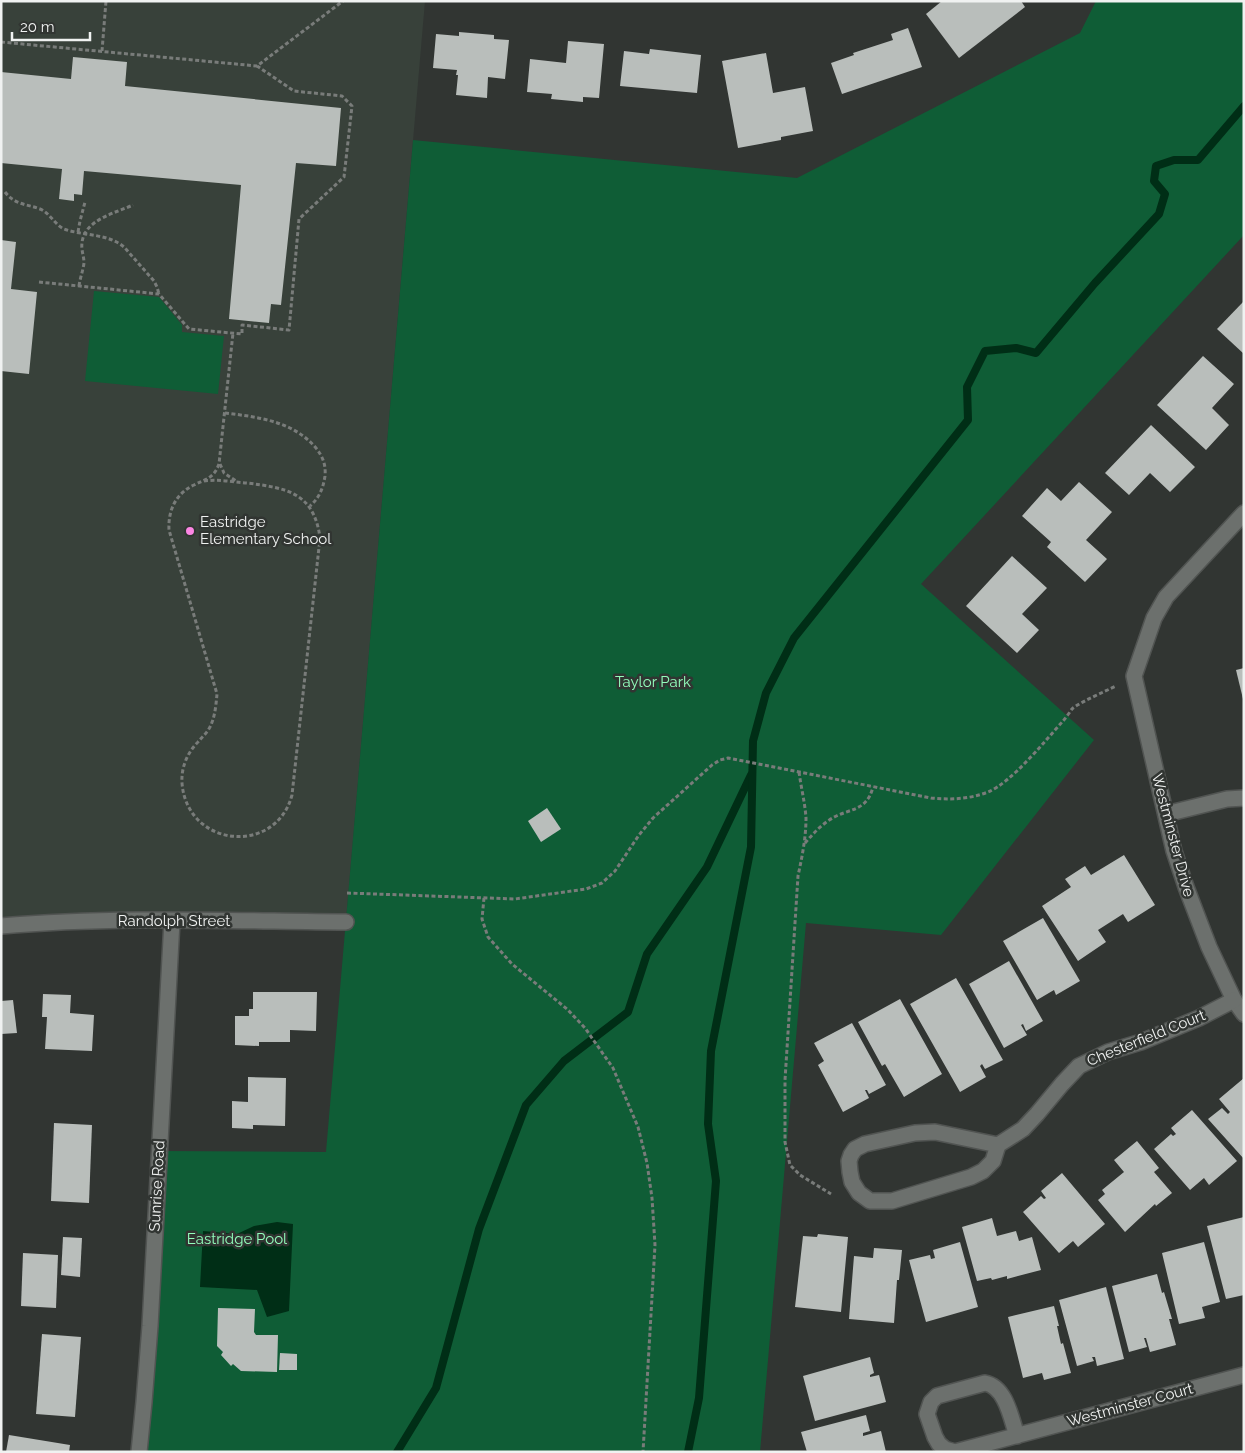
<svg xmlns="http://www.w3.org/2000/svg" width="1245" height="1453" viewBox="0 0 1245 1453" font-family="Raleway,sans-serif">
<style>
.built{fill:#38413a}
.green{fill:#0f5d36}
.water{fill:#002e16}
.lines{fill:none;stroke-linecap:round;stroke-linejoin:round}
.stream{stroke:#002e16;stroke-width:8}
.building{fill:#b9bebb}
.minor-casing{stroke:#515452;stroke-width:18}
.path{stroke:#797c7a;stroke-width:3;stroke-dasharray:4 2.5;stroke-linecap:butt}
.minor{stroke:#6c706d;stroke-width:15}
.poi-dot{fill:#fc86e4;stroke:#313532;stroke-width:2}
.labels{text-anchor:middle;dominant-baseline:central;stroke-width:5;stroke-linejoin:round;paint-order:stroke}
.poi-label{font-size:15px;fill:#f0f2f1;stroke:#313532;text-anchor:start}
.park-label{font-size:15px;fill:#92fdbb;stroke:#313532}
.street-label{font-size:15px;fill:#f0f2f1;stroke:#313532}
</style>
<rect width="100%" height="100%" fill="#313532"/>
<!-- built -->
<polygon class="built" points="1,1 425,1 346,922 1,926"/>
<!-- green -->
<g class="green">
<polygon points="1096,1 1244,1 1244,235 921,584 1094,740 941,935 806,923 760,1452 139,1452 159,1151 326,1152 413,140 797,178 1080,33"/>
<polygon points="94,291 159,297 182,325 182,332 224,336 218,394 85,381"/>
</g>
<!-- water -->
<polygon class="water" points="277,1222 293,1224 289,1311 267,1317 257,1290 200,1287 203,1231 237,1234 254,1226"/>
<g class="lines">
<!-- stream -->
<g class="stream">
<polyline points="397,1452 436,1388 479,1229 526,1105 564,1061 628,1012 647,954 707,867 751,775"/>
<polyline points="688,1452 699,1398 716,1181 708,1124 711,1051 751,847 753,741 766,693 794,638 968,420 967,387 985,351 1016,348 1036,353 1095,283 1159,214 1165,194 1154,181 1156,166 1174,160 1198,160 1244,106"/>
</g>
</g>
<!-- building -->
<g class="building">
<polygon points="942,1 1021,1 1025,7 959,58 926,14"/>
<polygon points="908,28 922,67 842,94 831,63 854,55 853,53 893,40 891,34"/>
<polygon points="459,32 494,35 494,39 509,40 505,79 488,77 487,98 456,95 458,75 456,75 457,70 433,68 436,34 459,36"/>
<polygon points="568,41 604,44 599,98 583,97 583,102 551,99 552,94 527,92 530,59 566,63"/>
<polygon points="650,49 701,55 697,93 620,86 624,51 649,54"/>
<polygon points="766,53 773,93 805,87 813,131 781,137 781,140 738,148 722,61"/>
<polygon points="73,57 127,62 125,86 341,108 336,166 296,163 281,305 271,304 269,323 229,319 241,185 84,171 82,195 74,194 74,201 59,199 62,169 1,163 1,72 71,79"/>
<polygon points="1,240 16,242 11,289 37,292 29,374 1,371"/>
<polygon points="1244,301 1244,354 1217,329"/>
<polygon points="1203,356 1234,384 1212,408 1229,425 1206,450 1157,405"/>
<polygon points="1151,425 1195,467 1170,492 1150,473 1129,495 1105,473"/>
<polygon points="1079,482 1112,512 1086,540 1107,559 1085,582 1047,547 1051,542 1022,516 1047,488 1061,501"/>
<polygon points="1012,556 1047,588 1022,614 1039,630 1017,653 966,606"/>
<polygon points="1244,668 1244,699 1243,699 1236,670"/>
<polygon points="547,808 561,829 541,842 528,821"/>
<polygon points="1124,855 1155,905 1128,922 1123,914 1098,930 1106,942 1078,961 1042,906 1071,887 1065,879 1085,866 1091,875"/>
<polygon points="1043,918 1080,981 1056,995 1054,990 1037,1000 1003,941"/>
<polygon points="1009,961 1043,1021 1026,1031 1023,1024 1021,1025 1027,1035 1004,1048 969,984"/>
<polygon points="956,978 1003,1060 985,1069 982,1064 980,1066 986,1077 960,1092 910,1004"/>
<polygon points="253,992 317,992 316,1031 290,1030 290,1042 259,1042 259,1046 235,1045 235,1016 249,1016 249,1009 253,1009"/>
<polygon points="43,994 71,995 70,1013 94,1015 92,1051 45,1049 47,1017 42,1017"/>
<polygon points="900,999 942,1074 904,1097 885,1064 882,1066 858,1022"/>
<polygon points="13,1000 17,1033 1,1034 1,1001"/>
<polygon points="852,1023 886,1085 869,1094 867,1090 865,1090 869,1098 843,1112 818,1065 824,1061 814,1043"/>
<polygon points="248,1077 286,1078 285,1126 253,1125 253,1129 232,1128 232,1101 248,1102"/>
<polygon points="1244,1078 1244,1159 1208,1119 1222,1108 1228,1114 1230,1112 1219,1099"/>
<polygon points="1192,1110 1237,1161 1209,1185 1204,1178 1190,1190 1154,1149 1171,1134 1173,1136 1176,1134 1171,1128"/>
<polygon points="54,1123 92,1125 89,1203 51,1201"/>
<polygon points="1137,1141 1159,1168 1154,1172 1172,1193 1156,1206 1155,1204 1125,1232 1098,1200 1105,1194 1102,1190 1124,1172 1114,1160"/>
<polygon points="1062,1173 1105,1224 1078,1247 1073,1241 1059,1253 1023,1212 1041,1196 1044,1199 1046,1198 1041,1191"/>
<polygon points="1244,1217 1244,1295 1226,1299 1207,1226"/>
<polygon points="992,1218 997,1236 1016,1231 1019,1241 1032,1237 1041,1270 1007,1279 1007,1276 992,1280 991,1278 977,1281 962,1227"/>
<polygon points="818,1234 848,1237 841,1312 795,1307 803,1236 817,1237"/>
<polygon points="63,1237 82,1238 80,1277 61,1275"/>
<polygon points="960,1242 978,1307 926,1322 909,1260 930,1255 931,1259 935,1258 933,1250"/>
<polygon points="1204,1242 1220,1302 1202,1307 1205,1318 1179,1324 1162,1253"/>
<polygon points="874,1248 902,1250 899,1280 897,1280 894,1323 849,1319 854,1256 873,1258"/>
<polygon points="23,1253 58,1255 56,1308 21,1306"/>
<polygon points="1157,1274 1162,1293 1164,1292 1172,1319 1169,1319 1176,1345 1150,1352 1146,1338 1144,1338 1147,1347 1129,1352 1112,1286"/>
<polygon points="1106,1287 1124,1359 1097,1366 1095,1357 1092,1357 1094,1361 1077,1366 1059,1300"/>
<polygon points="1054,1306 1059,1326 1057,1326 1061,1344 1063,1343 1071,1373 1044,1380 1042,1373 1023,1378 1008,1317"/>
<polygon points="218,1308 255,1309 254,1332 256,1335 278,1335 277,1372 241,1371 233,1364 231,1366 221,1355 223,1352 217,1346"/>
<polygon points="42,1334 81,1337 75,1417 36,1414"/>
<polygon points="280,1353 297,1354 297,1370 279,1370"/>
<polygon points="870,1357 874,1373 870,1375 870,1377 879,1375 886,1402 815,1421 803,1376"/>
<polygon points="866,1415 870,1431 863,1433 863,1436 881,1431 886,1452 807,1452 801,1432"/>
<polygon points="9,1435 70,1445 69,1452 6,1452"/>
</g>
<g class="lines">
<defs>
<g id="minor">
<polyline points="1244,513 1166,597 1154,618 1134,676 1174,851 1186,887 1209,947 1234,1000 1244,1014"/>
<polyline points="1166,814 1227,799 1244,798"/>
<path d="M1,926c114,-10 231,-5 345,-4"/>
<polyline points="998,1145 935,1132 915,1133 865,1144 855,1149 851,1155 849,1161 850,1172 852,1182 859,1193 870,1201 892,1201 971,1177 983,1171 993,1161 998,1145 1023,1129 1037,1114 1062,1084 1079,1066 1108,1052 1141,1042 1199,1018 1234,1000"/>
<path d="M1017,1436c-6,-18 -11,-49 -32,-53l-48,13 -6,6 -4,12 8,23 4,7 6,5 10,3 289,-77"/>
<polyline points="139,1452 144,1402 150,1326 172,921"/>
</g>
</defs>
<!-- minor casing -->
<use href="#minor" class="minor-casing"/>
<!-- path -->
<g class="path">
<polyline points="1,42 257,66 343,1"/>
<polyline points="102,51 106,1"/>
<path d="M5,192c10,13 22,12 35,17 10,4 14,15 24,20 19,7 43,4 60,18l30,34 3,6 2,7"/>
<polyline points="78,232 80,221 85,202"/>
<polyline points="39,282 159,294 189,329 242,334 242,325 289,330 299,219 344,177 352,106 342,96 294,91 257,66"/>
<path d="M79,286c1,-8 4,-15 5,-23 0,-7 -3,-13 -2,-20 2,-23 33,-30 51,-38"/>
<path d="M225,413c33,4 68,8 91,35 7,9 10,17 9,28 -2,13 -6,22 -15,30"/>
<polyline points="220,464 224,473 236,481"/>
<path d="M204,481c14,-2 29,1 43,2 39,5 67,9 73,55l-28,257c-16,61 -105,53 -110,-12 -1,-15 5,-30 16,-41 4,-5 9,-9 12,-15 5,-10 6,-22 7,-33l-48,-164c-1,-19 6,-36 25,-45 12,-6 20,-7 25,-21l14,-131"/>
<path d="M799,772c2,15 6,31 7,46 0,20 -4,39 -8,58l-13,204v62l5,23 10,10 31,19"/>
<path d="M805,843c7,-8 14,-16 23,-22 19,-14 38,-7 45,-34"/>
<path d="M347,893l168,6 71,-10 16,-6 13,-12 24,-36 14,-17 59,-53 8,-5 8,-2 203,40c20,2 39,1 57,-6 24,-10 57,-51 75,-71 3,-3 6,-8 9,-12 6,-6 34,-18 44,-23"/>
<polyline points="484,898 482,919 488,937 512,964 567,1009 585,1028 613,1068 638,1127 647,1163 652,1198 655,1245 643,1452"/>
</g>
<!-- minor -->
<use href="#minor" class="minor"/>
</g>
<!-- markers -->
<circle class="poi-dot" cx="190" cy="531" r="5"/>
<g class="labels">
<!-- poi labels -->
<g class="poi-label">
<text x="200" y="522">Eastridge<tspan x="200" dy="17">Elementary School</tspan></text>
</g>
<!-- park labels -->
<g class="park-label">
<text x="653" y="682">Taylor Park</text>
<text x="237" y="1239">Eastridge Pool</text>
</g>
<!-- street labels -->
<g class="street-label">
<text transform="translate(1173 835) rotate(75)">Westminster Drive</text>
<text x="174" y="921">Randolph Street</text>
<text transform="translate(1146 1038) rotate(-22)">Chesterfield Court</text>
<text transform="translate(157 1186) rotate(-87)">Sunrise Road</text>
<text transform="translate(1130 1405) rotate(-15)">Westminster Court</text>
</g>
</g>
<!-- border -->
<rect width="1245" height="1453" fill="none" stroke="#f0f2f1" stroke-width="5"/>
<!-- scale -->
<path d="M12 32v8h78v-8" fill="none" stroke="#f0f2f1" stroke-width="2.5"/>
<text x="20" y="32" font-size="15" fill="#f0f2f1" stroke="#313532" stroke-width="4" paint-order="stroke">20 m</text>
</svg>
